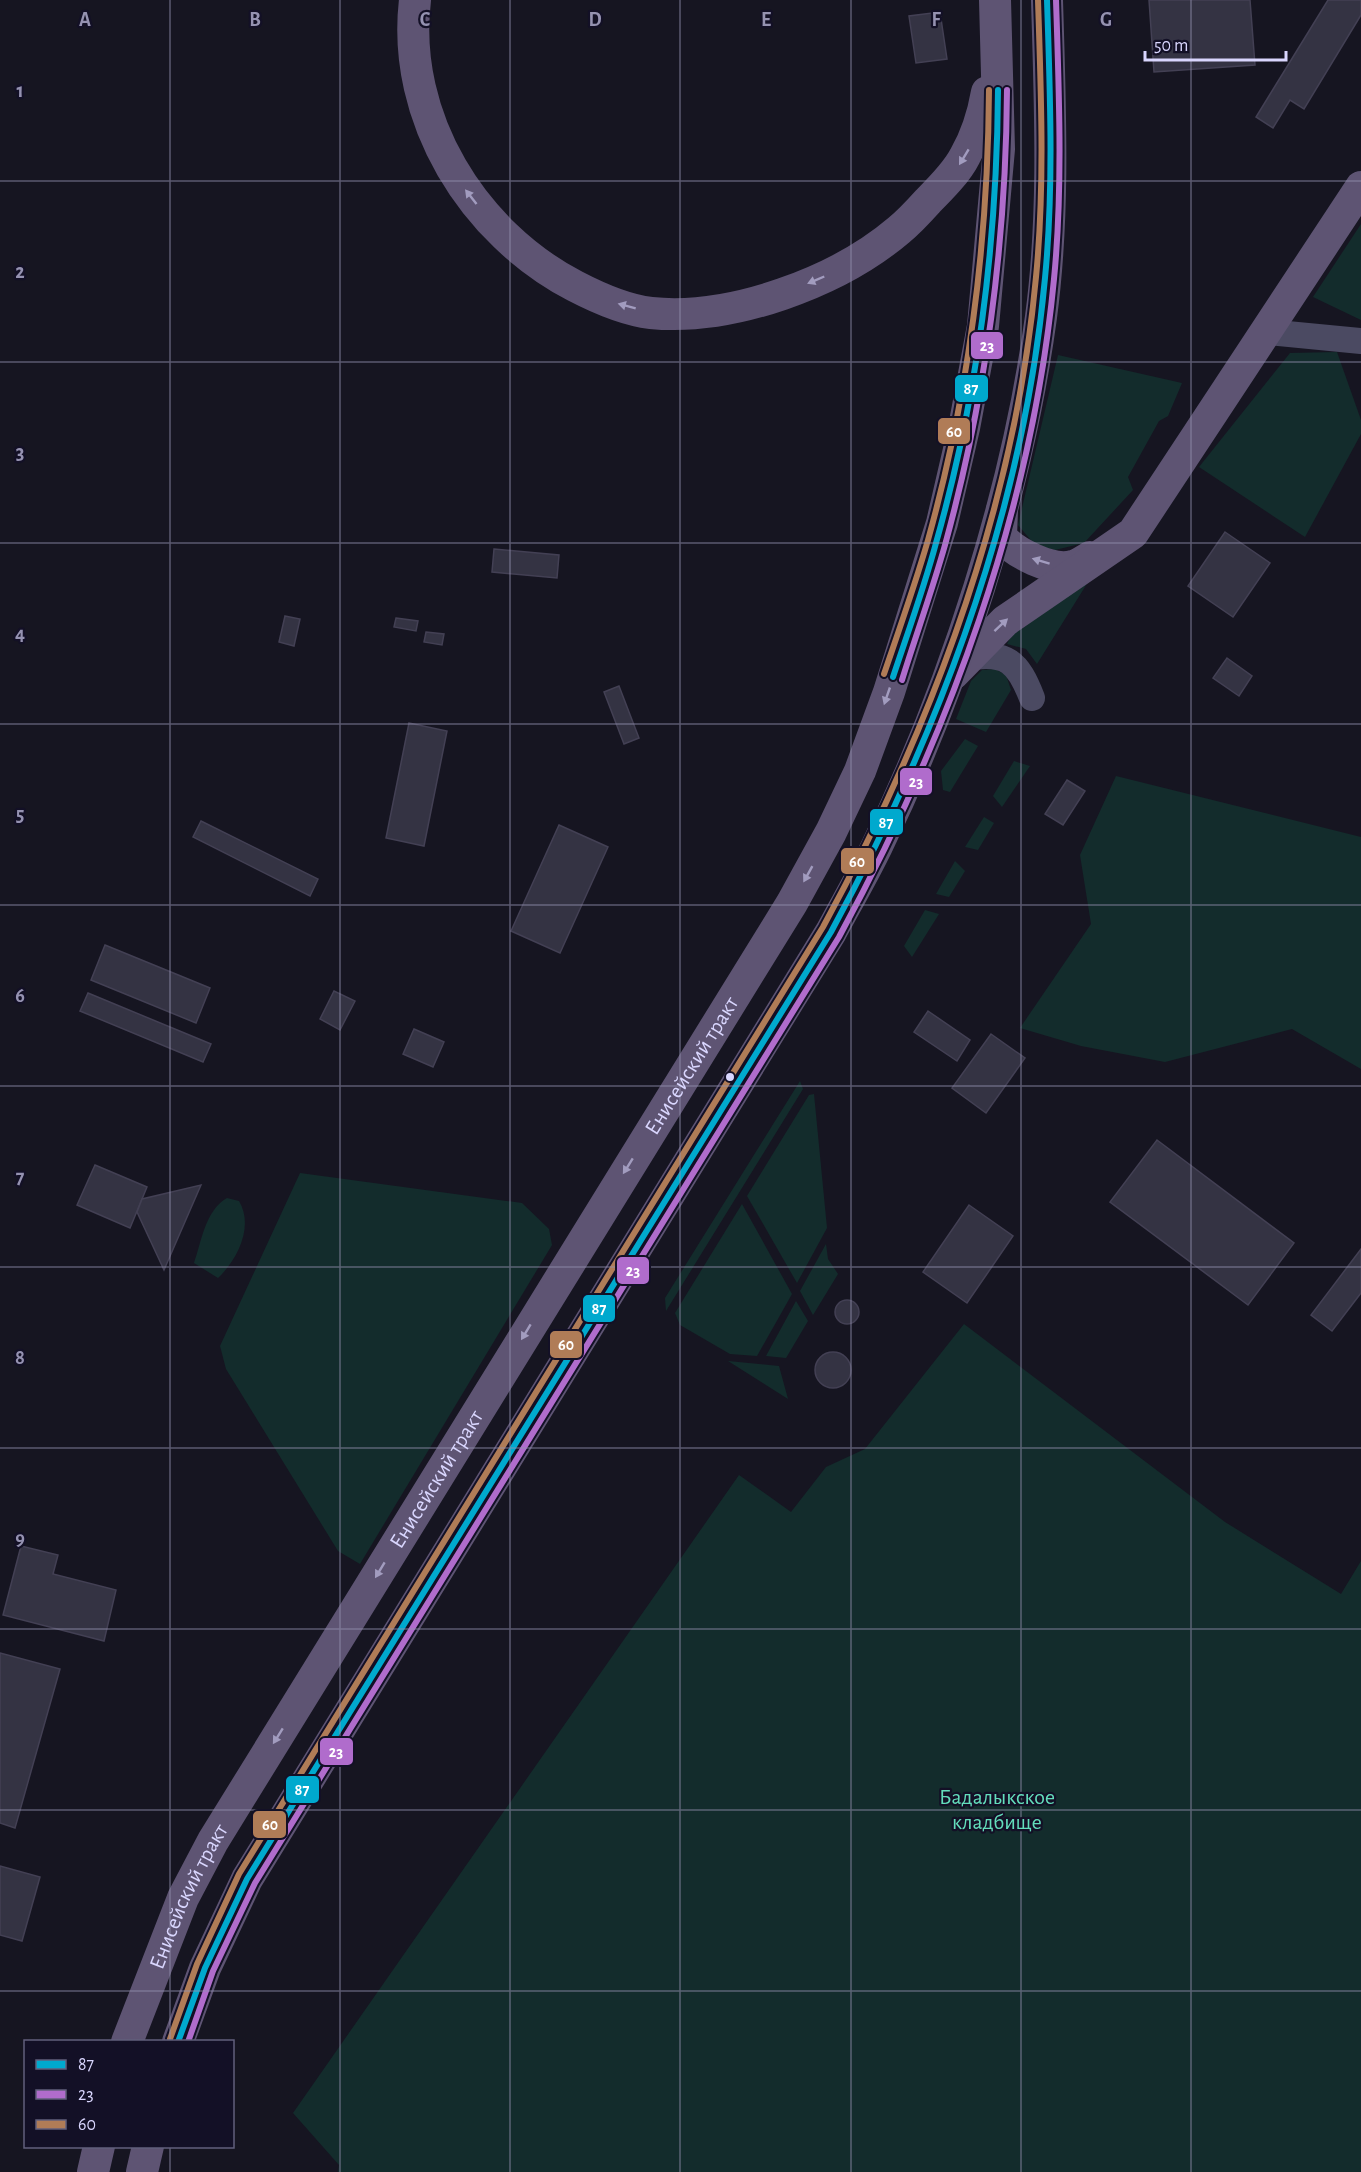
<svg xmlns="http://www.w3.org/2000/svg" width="1361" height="2172" viewBox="0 0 1361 2172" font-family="'Alegreya Sans',sans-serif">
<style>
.green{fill:#132c2c}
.building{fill:#343343;stroke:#434054;stroke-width:1.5}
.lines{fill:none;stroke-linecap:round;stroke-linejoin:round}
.minor{stroke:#4b4a62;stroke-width:26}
.major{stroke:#5e5473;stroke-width:32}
.bus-1-casing{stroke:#131026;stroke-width:10}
.bus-2-casing{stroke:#131026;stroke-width:10}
.bus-3-casing{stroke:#131026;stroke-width:10}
.bus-1{stroke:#00a9ce;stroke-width:6}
.bus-2{stroke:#b06ccc;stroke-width:6}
.bus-3{stroke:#b07c57;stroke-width:6}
.oneway{fill:#a29cbf}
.grid{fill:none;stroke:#9592b1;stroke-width:1.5;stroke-opacity:0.55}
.bus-dot{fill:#d9d6fe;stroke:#131026;stroke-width:2}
.labels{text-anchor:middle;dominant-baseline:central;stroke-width:4.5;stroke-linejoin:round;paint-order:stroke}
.street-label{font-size:22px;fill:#d9d6fe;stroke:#131026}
.park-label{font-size:22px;fill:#63ddbb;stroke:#131026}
.grid-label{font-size:20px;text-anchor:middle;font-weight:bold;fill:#9592b1;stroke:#131026;stroke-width:4.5;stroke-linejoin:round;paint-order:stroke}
.line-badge{stroke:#131026;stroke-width:2}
.badge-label{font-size:16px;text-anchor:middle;font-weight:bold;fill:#fff}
</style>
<rect width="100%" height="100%" fill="#161521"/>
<!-- green -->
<g class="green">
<polygon points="1361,224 1361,320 1313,297"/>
<polygon points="1337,352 1361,420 1361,434 1305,537 1199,467 1290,353"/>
<polygon points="1058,355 1182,383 1168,416 1159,421 1128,477 1133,490 1084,543 1055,550 1035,545 1018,525"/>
<polygon points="1088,582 1037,664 1026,649 1007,644 1011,636"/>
<polygon points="995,669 1006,675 1011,690 986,732 956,719 971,681 982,670"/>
<polygon points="965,739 978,746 950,792 943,790 941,771"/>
<polygon points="1014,761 1030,766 1002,807 993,796"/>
<polygon points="1116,776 1361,837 1361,1069 1292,1029 1165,1062 1081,1046 1020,1028 1091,924 1080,855"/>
<polygon points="984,817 994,823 978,850 965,847"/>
<polygon points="955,861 965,871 949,897 936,894"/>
<polygon points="925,910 939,914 912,957 904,946"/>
<polygon points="800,1081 803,1089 666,1311 665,1298"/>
<polygon points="814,1094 827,1228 797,1283 747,1196 809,1095"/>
<polygon points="300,1173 522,1203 549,1229 552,1245 360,1564 338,1551 226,1369 220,1346"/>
<path d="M227,1198l12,3c15,25 -1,58 -21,77l-24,-15c8,-23 11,-52 33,-65z"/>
<polygon points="742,1204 792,1294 757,1356 730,1354 680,1325 675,1313"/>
<polygon points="826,1244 828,1259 838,1274 813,1315 800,1291"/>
<polygon points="796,1301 808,1321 786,1358 766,1356"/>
<polygon points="964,1324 1225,1522 1341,1594 1361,1561 1361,2172 338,2172 339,2165 293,2113 739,1475 791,1512 826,1467 865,1449"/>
<polygon points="728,1361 779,1366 788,1399"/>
</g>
<!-- building -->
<g class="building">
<polygon points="1149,0 1250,0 1255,65 1154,72"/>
<polygon points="1328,0 1361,0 1361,15 1304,109 1290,100 1273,128 1256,117"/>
<polygon points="940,12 947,59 916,63 909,16"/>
<polygon points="1225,532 1270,563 1233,617 1188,586"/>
<polygon points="494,549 559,555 557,578 492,572"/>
<polygon points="285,616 300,619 294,646 279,642"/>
<polygon points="396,618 418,621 416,631 394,627"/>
<polygon points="426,632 444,634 442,645 424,642"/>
<polygon points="1227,658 1252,676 1239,696 1213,678"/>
<polygon points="619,686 639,738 624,744 604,692"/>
<polygon points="409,723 447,731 424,846 386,838"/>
<polygon points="1067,780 1085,791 1063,825 1045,814"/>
<polygon points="201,821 318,879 310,896 193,837"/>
<polygon points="559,825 608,847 560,953 511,931"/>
<polygon points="105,945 210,988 196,1023 91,980"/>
<polygon points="334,991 355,1001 340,1030 320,1019"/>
<polygon points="88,993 211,1044 203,1062 80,1011"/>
<polygon points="928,1011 970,1040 957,1061 914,1032"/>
<polygon points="414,1029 444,1042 433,1067 403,1054"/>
<polygon points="991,1034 1025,1058 986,1113 952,1088"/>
<polygon points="1157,1140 1294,1243 1248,1305 1110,1202"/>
<polygon points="95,1165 147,1187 130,1228 77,1205"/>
<polygon points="201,1185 164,1270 137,1212 142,1199"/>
<polygon points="969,1205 1013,1236 967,1303 923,1272"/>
<polygon points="1361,1249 1361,1293 1332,1331 1311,1315"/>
<circle cx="847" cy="1312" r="12"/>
<circle cx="833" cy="1370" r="18"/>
<polygon points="21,1546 58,1555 53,1574 116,1590 104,1641 3,1615"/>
<polygon points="0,1653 60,1669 15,1828 0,1823"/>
<polygon points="0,1866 40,1877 22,1941 0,1935"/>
</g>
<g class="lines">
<!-- minor -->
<g class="minor">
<polyline points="1267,332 1361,341"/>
<path d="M967,658c40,-7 51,4 65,40"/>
</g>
<!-- major -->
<g class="major">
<path d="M415,0c-14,118 58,233 160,286 23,12 50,24 76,27 81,8 187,-31 248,-83 11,-9 20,-19 29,-29 13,-13 29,-29 37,-45 12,-21 18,-41 22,-64"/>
<path d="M1002,510l-1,27c14,16 51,35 72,29 6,-2 12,-6 17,-9"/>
<polyline points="953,674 1005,621 1133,533 1361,187"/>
<path id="s1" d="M127,2042l56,-144 30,-57 579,-938 39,-71 29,-61 29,-79 53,-169 22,-95 19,-102 16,-177 -4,-149"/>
<path d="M178,2042l27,-74 42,-89 584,-947c15,-28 32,-57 46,-86 78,-160 140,-353 164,-529 14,-105 9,-212 6,-317"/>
<polyline points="93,2172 99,2146"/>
<polyline points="142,2172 148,2146"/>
</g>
<defs>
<g id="bus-1">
<path d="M893,677c15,-45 31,-89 43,-134 42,-148 61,-300 62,-453"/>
<path d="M178,2042l27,-74 42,-89 584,-947c109,-201 193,-425 214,-654 9,-92 5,-186 2,-278"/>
</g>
<g id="bus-2">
<path d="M902,680c14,-45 30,-89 43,-135 41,-149 61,-301 62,-455"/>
<path d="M188,2042l25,-71 42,-88 584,-946c110,-202 193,-427 215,-658 9,-92 5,-186 2,-279"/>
</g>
<g id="bus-3">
<path d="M884,674c15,-44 31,-89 44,-134 41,-147 60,-298 61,-450"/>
<path d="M170,2039l27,-75 42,-90 584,-947c109,-200 192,-422 213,-650 9,-92 5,-185 2,-277"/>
</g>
</defs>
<!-- bus-1 casing -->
<use href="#bus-1" class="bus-1-casing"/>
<!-- bus-2 casing -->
<use href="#bus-2" class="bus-2-casing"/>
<!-- bus-3 casing -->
<use href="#bus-3" class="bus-3-casing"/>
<!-- bus-1 -->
<use href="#bus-1" class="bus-1"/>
<!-- bus-2 -->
<use href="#bus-2" class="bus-2"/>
<!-- bus-3 -->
<use href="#bus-3" class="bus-3"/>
</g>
<!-- one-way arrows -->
<defs><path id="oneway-solid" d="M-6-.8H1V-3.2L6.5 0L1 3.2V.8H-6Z" transform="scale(1.5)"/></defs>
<g class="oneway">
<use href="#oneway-solid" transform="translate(964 157) rotate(121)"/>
<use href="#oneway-solid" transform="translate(471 197) rotate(-128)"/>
<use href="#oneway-solid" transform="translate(816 280) rotate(157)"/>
<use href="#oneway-solid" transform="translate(627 306) rotate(-165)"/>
<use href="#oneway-solid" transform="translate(1041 561) rotate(-163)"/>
<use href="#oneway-solid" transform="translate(1001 625) rotate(-43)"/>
<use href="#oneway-solid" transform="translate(887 696) rotate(109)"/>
<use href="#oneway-solid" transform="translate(808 874) rotate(119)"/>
<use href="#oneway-solid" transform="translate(628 1166) rotate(122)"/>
<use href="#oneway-solid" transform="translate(526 1332) rotate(121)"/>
<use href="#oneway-solid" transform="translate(380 1570) rotate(121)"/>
<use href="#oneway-solid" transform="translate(278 1736) rotate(122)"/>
</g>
<!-- grid -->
<path class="grid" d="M170,0v2042M340,0v2172M510,0v2172M680,0v2172M851,0v2172M1021,0v2172M1191,0v2172M0,181h1361M0,362h1361M0,543h1361M0,724h1361M0,905h1361M0,1086h1361M0,1267h1361M0,1448h1361M0,1629h1361M0,1810h1361M0,1991h1361M170,2146v26"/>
<!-- markers -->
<circle class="bus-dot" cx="730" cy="1077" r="5"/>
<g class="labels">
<!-- street labels -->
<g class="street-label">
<text stroke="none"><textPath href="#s1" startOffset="1130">Енисейский тракт</textPath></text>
<text stroke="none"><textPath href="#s1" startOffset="644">Енисейский тракт</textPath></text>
<text stroke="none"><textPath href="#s1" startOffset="158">Енисейский тракт</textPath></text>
</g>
<!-- park labels -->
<g class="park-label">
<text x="997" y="1797">Бадалыкское<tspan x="997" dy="25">кладбище</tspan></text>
</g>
</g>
<g class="grid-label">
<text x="85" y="26">A</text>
<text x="255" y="26">B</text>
<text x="425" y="26">C</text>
<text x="595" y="26">D</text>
<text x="766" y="26">E</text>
<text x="936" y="26">F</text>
<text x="1106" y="26">G</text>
<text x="20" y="97">1</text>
<text x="20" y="278">2</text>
<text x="20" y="459">3</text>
<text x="20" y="640">4</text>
<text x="20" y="821">5</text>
<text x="20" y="1002">6</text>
<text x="20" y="1183">7</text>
<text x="20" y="1364">8</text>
<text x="20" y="1545">9</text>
</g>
<g class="line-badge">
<rect x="970" y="331" width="34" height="29" rx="6" fill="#b06ccc"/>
<rect x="954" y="374" width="35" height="29" rx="6" fill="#00a9ce"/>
<rect x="937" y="417" width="34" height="28" rx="6" fill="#b07c57"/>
<rect x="899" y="767" width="34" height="29" rx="6" fill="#b06ccc"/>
<rect x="869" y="808" width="35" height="28" rx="6" fill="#00a9ce"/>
<rect x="840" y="847" width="35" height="28" rx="6" fill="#b07c57"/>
<rect x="616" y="1256" width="34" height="29" rx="6" fill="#b06ccc"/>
<rect x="582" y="1294" width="34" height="29" rx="6" fill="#00a9ce"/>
<rect x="549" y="1330" width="34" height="29" rx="6" fill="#b07c57"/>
<rect x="319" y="1737" width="35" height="29" rx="6" fill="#b06ccc"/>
<rect x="285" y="1775" width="35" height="29" rx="6" fill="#00a9ce"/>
<rect x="252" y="1810" width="35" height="29" rx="6" fill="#b07c57"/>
</g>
<g class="badge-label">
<text x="987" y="351">23</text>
<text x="971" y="394">87</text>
<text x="954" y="437">60</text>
<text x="916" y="787">23</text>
<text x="886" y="828">87</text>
<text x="857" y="867">60</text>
<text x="633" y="1276">23</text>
<text x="599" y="1314">87</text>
<text x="566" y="1350">60</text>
<text x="336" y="1757">23</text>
<text x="302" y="1795">87</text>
<text x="270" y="1830">60</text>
</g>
<!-- legend -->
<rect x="24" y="2040" width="210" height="108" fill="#131026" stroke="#625f7c" stroke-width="1.5"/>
<rect x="36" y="2060" width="30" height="9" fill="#00a9ce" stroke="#625f7c" stroke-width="1.5"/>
<text x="78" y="2070" font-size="18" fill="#d9d6fe">87</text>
<rect x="36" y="2090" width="30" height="9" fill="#b06ccc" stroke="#625f7c" stroke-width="1.5"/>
<text x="78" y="2100" font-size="18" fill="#d9d6fe">23</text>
<rect x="36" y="2120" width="30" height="9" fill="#b07c57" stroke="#625f7c" stroke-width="1.5"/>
<text x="78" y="2130" font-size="18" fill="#d9d6fe">60</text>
<!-- scale -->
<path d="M1145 51v9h141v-9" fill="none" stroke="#d9d6fe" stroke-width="3"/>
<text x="1154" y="51" font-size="18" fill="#d9d6fe" stroke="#131026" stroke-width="4.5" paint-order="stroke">50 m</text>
</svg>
